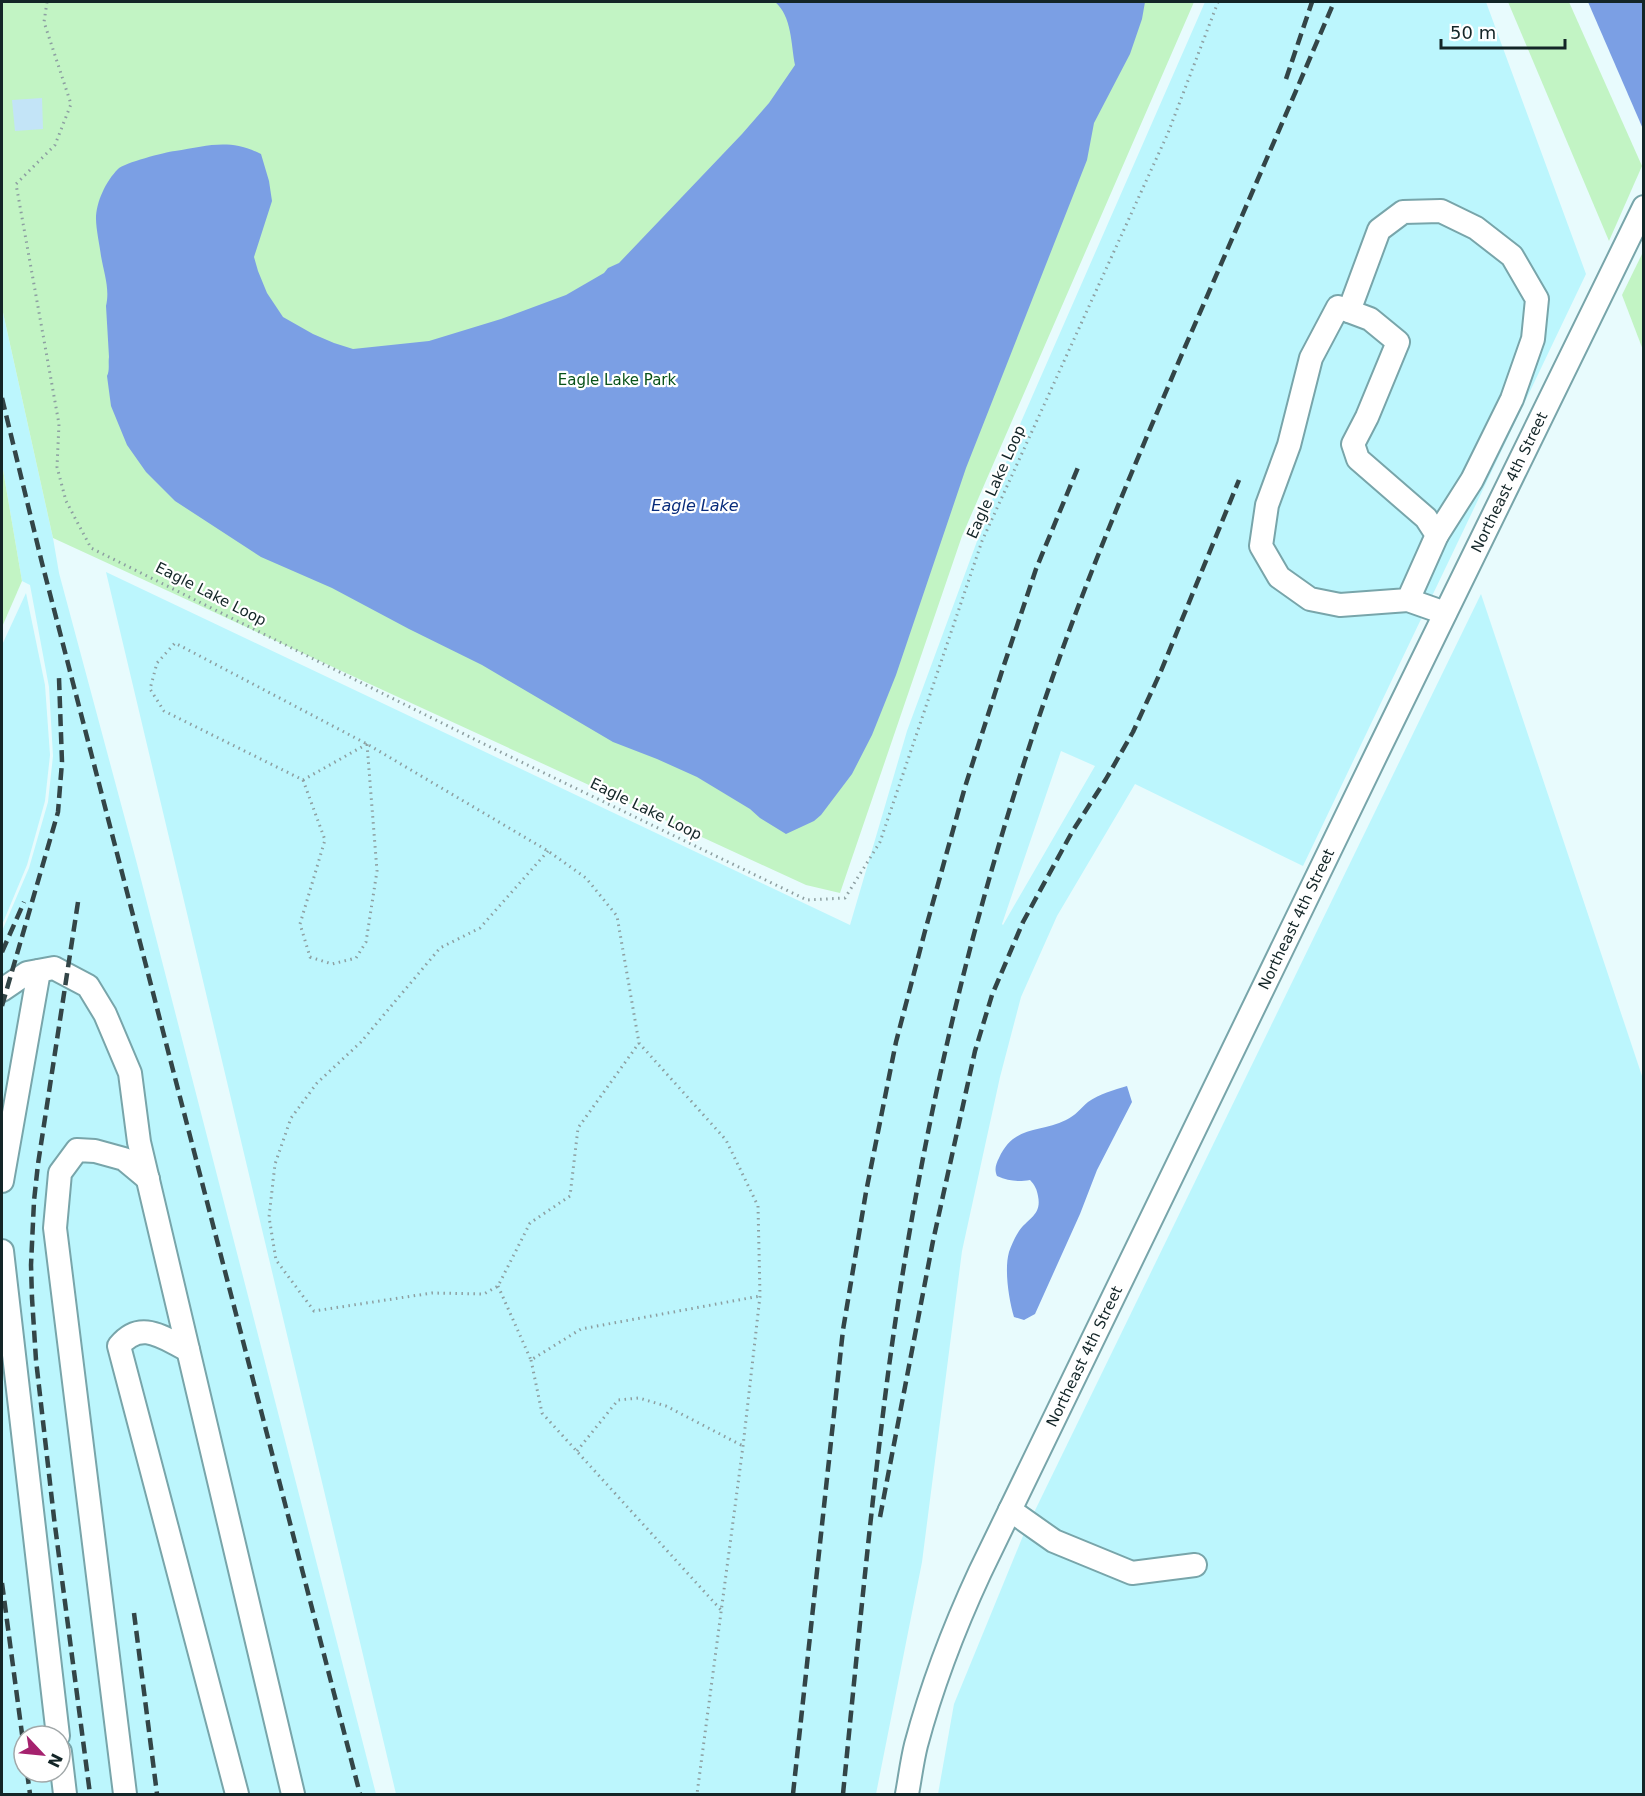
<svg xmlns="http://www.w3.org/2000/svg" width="1645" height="1796" viewBox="0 0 1645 1796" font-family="'DejaVu Sans',sans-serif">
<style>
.built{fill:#bcf6fd;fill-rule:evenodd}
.green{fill:#c2f4c4}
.water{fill:#7b9fe4}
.building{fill:#c3e4f7}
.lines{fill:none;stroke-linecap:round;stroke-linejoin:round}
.minor-casing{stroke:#78a5aa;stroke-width:26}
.path{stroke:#8d9fa1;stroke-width:3;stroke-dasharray:1.5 4.5;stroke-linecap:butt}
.minor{stroke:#fff;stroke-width:22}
.rail{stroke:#334547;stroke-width:4.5;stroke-dasharray:12 6;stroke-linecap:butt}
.labels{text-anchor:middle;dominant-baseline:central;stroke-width:4.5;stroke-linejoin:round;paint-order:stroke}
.park-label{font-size:15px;fill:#09531a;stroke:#fff}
.street-label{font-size:15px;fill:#132527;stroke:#fff}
.water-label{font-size:16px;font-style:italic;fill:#092c7b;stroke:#fff}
</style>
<rect width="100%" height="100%" fill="#e8fbfd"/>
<!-- built -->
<g class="built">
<path d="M1205,2h281l100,272 -283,592 -168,-82 -78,132 -36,81 -21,80 -38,174 -40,311 -46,232h-480l-290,-1222 744,353 57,-194 114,-309zM1061,751l34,15 -92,159 -1,-1z"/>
<path d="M2,308l51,230 6,35 77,287 240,934h-374v-863l27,-63 19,-66 5,-46 -4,-69 -19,-102 -8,-4 -20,-117zM24,1736h36v36h-36z"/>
<polygon points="26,593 45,685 50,755 45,801 27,865 2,925 2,645"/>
<polygon points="1481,594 1643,1079 1643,1794 938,1794 954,1704 1025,1531"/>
</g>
<!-- green -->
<g class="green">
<polygon points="2,2 1194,2 962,536 840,893 806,885 53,538 2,308"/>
<polygon points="1508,2 1569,2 1642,166 1609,241"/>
<polygon points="1643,252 1643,350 1622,295"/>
<polygon points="2,464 22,581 2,627"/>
</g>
<!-- water -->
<g class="water">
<path d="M775,2h370l-3,17 -12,35 -36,69 -7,37 -121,308 -70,207 -24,60 -20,39 -31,41 -7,6 -28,13 -26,-16 -10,-9 -53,-32 -40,-18 -44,-17 -131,-77 -73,-36 -77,-41 -71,-31 -86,-56 -29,-29 -19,-27 -16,-39 -4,-30c3,-6 1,-13 2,-19l-3,-51c4,-17 -2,-33 -5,-50 -1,-9 -5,-27 -5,-37 0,-17 10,-38 22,-50 6,-6 47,-17 57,-18 33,-5 54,-13 86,3l8,27 3,20 -18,56 4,14 9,22 16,24 30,17 21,9 19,6 76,-8 72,-22 65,-24 38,-22 4,-5 11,-5 123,-129 27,-31 26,-38c-4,-20 -3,-49 -20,-63z"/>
<polygon points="1588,2 1643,2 1643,129"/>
<path d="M1127,1086l5,16 -35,68 -17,44 -45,100 -11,6 -10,-3c-5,-17 -10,-47 -5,-65 2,-6 6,-15 10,-21 9,-13 23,-16 19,-35 -1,-6 -3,-11 -8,-16 -13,2 -21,1 -33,-4 -3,-7 -1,-12 2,-18 15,-33 40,-25 67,-38 9,-4 15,-12 22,-18 11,-8 26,-12 39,-16z"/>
</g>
<!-- building -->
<polygon class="building" points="42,98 43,129 15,131 12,100"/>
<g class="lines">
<defs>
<g id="minor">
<polyline points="1349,311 1379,230 1403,212 1441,211 1476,228 1512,256 1537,299 1533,339 1512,399 1472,480 1437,535"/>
<polyline points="1408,600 1437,535 1426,518 1358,459 1353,444 1367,417 1398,342 1370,319 1338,307 1311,358 1289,445 1267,505 1261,546 1279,577 1310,599 1340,605 1408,600 1445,613"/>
<polyline points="2,990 27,973 54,968 88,986 105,1014 130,1073 139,1142 293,1794"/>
<polyline points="2,1181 39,971"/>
<polyline points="2,1251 58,1736"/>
<path d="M188,1350c-25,-12 -47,-31 -69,-4l118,448"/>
<polyline points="1010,1510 1054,1541 1132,1573 1195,1565"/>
<polyline points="60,1752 65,1794"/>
<polyline points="125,1794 55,1228 60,1173 77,1150 95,1151 124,1159 148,1179"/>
<path id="s1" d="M907,1794c3,-16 5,-33 9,-49 16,-60 38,-117 64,-173l397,-819 267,-546"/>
</g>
</defs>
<!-- minor casing -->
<use href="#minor" class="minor-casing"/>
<!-- path -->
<g class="path">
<polyline points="47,2 44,22 71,104 55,145 16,184 59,424 57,467 66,501 91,548 482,743 807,900 845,898 880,842 982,541 1168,133 1218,2"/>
<polyline points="367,744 303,780 164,711 150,689 157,663 175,643 367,744 548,851 586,878 617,916 639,1043 726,1140 758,1206 760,1296 743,1446 697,1794"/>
<polyline points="303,780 325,840 300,924 310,957 332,964 356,958 366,942 377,871 367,744"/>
<polyline points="548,851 480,928 440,948 361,1042 317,1083 291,1118 275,1164 269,1217 276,1260 314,1311 432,1293 484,1294 498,1286 530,1223 570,1196 578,1128 639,1043"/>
<polyline points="498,1286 531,1360 581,1329 760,1296"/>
<polyline points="531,1360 542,1413 721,1610"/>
<polyline points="577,1451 618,1400 639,1398 666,1406 743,1446"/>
</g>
<!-- minor -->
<use href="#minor" class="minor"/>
<!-- rail -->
<g class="rail">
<polyline points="1286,79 1312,2"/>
<polyline points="2,398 42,563 360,1794"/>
<polyline points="78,902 38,1164 34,1201 31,1265 32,1298 36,1360 54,1518 90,1794"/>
<polyline points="2,952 24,902"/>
<polyline points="2,1006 58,812 62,762 59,678"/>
<polyline points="880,1517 933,1241 975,1051 992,995 1023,922 1072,832 1106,779 1133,732 1161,671 1239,480"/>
<polyline points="2,1583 24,1749"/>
<polyline points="134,1613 157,1794"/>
<polyline points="27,1772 30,1794"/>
<polyline points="793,1794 843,1330 866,1192 896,1042 925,931 965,787 1002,671 1036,569 1079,465"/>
<path d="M843,1794c14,-140 27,-281 45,-420 19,-143 46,-286 82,-425 24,-91 51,-181 82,-270 39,-113 86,-222 133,-332 50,-115 100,-230 149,-345"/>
</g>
</g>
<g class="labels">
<!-- park labels -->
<g class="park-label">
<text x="617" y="380">Eagle Lake Park</text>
</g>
<!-- street labels -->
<g class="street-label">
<text transform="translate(996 482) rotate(-66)">Eagle Lake Loop</text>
<text stroke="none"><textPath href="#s1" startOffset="1446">Northeast 4th Street</textPath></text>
<text transform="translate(211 594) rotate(27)">Eagle Lake Loop</text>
<text transform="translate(646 809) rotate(26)">Eagle Lake Loop</text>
<text stroke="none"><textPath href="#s1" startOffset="960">Northeast 4th Street</textPath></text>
<text stroke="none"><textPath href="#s1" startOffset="474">Northeast 4th Street</textPath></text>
</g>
<!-- water labels -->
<g class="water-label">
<text x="695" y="505">Eagle Lake</text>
</g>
</g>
<!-- border -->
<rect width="1645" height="1796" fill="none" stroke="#132527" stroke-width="6"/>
<!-- north arrow -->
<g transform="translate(42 1754) rotate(116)"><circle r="28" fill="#ffffff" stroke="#a1a8a9" stroke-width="1.5"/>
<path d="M0-4.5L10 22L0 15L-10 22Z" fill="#a5226e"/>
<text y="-9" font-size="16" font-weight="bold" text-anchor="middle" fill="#132527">N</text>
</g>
<!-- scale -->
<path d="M1441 39v9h124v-9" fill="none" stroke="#132527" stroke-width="3"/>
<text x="1450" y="39" font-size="18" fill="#132527" stroke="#ffffff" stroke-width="4.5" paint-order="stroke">50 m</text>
</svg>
